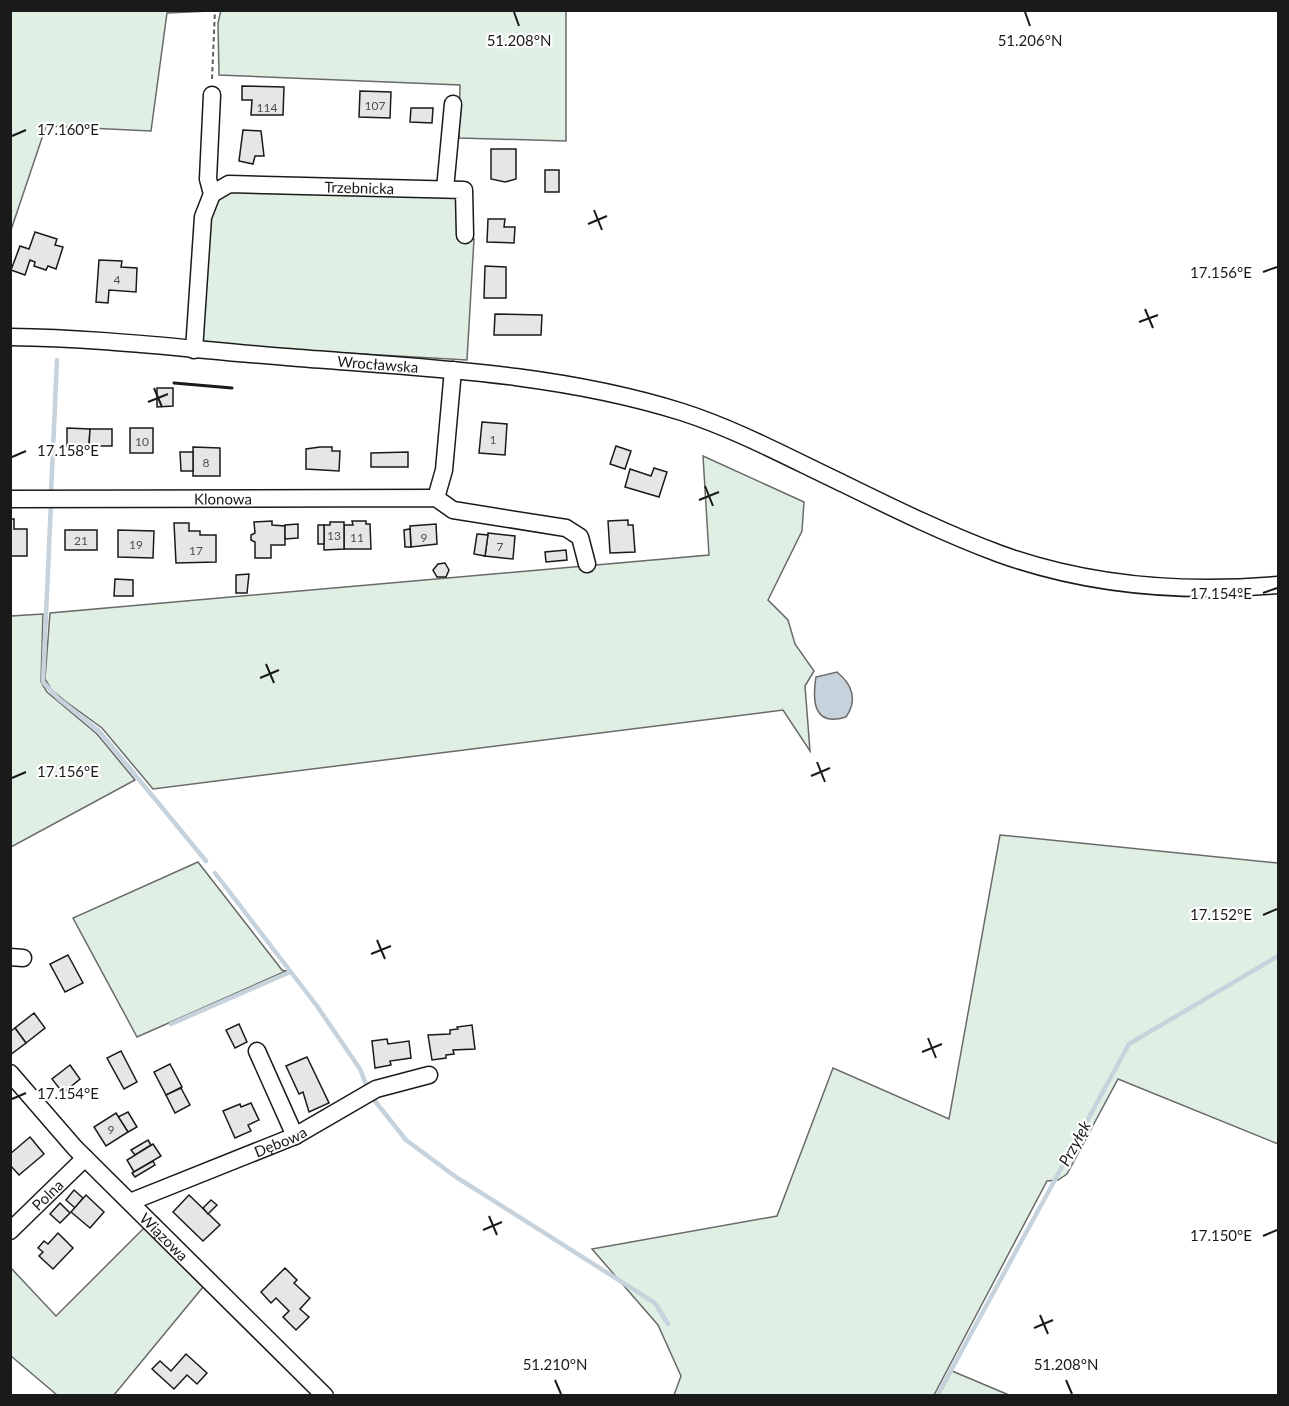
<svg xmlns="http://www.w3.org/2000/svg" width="1289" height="1406" viewBox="0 0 1289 1406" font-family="Lato,sans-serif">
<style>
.green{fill:#e0efe3;stroke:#6a6a6a;stroke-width:1.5}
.water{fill:#c6d2dc;stroke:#6a6a6a;stroke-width:1.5}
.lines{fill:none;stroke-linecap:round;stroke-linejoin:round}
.stream{stroke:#c6d2dc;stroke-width:4.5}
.building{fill:#e6e6e6;stroke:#1a1a1a;stroke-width:1.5}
.minor-casing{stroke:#1a1a1a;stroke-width:19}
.path{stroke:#5f5f5f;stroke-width:2;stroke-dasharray:4.5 3;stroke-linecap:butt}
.minor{stroke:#fff;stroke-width:16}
.wall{stroke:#1a1a1a;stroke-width:3}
.ticks{fill:none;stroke:#1a1a1a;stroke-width:2}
.labels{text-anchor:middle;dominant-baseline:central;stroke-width:4.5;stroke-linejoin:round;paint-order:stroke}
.number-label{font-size:12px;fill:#4d4d4d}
.street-label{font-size:15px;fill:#1a1a1a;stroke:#fff}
.water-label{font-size:16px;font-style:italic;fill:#1a1a1a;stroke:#fff}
.ticks-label{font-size:15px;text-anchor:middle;fill:#1a1a1a;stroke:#fff;stroke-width:4.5;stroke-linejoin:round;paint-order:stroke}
</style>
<rect width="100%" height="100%" fill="#fff"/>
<!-- green -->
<g class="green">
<polygon points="11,10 210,11 167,13 151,131 46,126 11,230"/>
<polygon points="221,10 566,11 566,141 459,138 460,85 219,75 218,23"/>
<polygon points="222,190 452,193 459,200 462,237 474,239 467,360 207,345 200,337 211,202"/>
<polygon points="703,456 804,502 802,531 768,600 788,620 795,644 814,671 805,686 810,751 783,710 153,789 102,728 65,701 51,689 45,679 50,613 709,555"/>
<polygon points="43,614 41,682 47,692 97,734 135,780 11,847 11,616"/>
<polygon points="1000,835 1278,863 1278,1144 1118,1079 1067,1174 1058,1180 1047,1181 934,1395 674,1395 681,1376 658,1325 592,1249 777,1216 833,1068 949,1119"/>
<polygon points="198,862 282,970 286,971 137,1037 73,918"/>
<polygon points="144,1228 203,1287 114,1395 57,1395 11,1356 10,1267 56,1316"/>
<polygon points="952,1371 1009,1395 939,1395"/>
</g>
<!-- water -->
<path class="water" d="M837,672c15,12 21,28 9,45 -32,10 -34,-15 -30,-40z"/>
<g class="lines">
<!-- stream -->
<g class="stream">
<polyline points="51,493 57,360"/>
<polyline points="51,503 43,682 59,699 99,731 206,861"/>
<polyline points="215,873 317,1006 360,1069 367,1087"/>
<polyline points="171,1024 290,972"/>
<polyline points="375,1101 406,1140 456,1177 655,1303 668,1324"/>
<polyline points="937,1396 1129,1044 1278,956"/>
</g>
</g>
<!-- building -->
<g class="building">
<polygon points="242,86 284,87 283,115 251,115 252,100 242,100"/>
<polygon points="360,91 391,92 390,118 359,117"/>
<polygon points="411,108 433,108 432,123 410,122"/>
<polygon points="243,130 261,131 264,156 255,156 253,164 239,161"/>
<polygon points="491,149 516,149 516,179 505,182 491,179"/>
<rect x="545" y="170" width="14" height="22"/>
<polygon points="488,219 505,219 504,227 515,227 514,243 487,242"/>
<polygon points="35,232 57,239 55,245 63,247 56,269 48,266 46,270 34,266 35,262 30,260 25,275 11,270 20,246 29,249"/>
<polygon points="99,260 122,261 121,267 137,268 136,292 109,290 108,303 96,302"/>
<polygon points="485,266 506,267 506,298 484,298"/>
<polygon points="495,314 542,315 541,335 494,335"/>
<polygon points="157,388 173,388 173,406 157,407"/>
<polygon points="482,422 507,424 505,455 479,453"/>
<polygon points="67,428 90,429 89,446 67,446"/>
<rect x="130" y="428" width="23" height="25"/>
<polygon points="90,429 112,429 112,446 89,446"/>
<polygon points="616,446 631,451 625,469 610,464"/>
<polygon points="193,447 220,448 220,476 193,476"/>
<polygon points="320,447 332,447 332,451 340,451 339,471 306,469 306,449"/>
<polygon points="180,452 193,452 193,471 181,471"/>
<polygon points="408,452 408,467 371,467 371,453"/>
<polygon points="654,468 667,472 659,497 625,487 630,469 651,476"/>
<polygon points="10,519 14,519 14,529 27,529 27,556 10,556"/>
<polygon points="628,520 628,525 633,525 635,552 610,553 608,521"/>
<polygon points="272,521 272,525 285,526 285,545 271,545 271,558 255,558 255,542 251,540 251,535 255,533 254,522"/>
<polygon points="352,521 366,521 366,524 370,524 371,549 344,549 344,525 353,525"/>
<polygon points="330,522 344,522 344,549 324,550 324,525 330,525"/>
<polygon points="174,523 189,523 189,531 200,531 200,535 216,535 216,562 176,563"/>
<polygon points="298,524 298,538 285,539 285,525"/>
<polygon points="436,524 437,544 411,547 410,526"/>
<rect x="318" y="525" width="6" height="19"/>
<polygon points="410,529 411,547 405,547 404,530"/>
<rect x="65" y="530" width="32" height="20"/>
<polygon points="118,530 154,531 153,558 118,557"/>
<polygon points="488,533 515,536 513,559 485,556"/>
<polygon points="477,534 488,535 485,556 474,554"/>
<polygon points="566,550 567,560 546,562 545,552"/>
<polygon points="445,563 449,570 446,577 437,577 433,570 438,564"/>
<polygon points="249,574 247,593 236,593 236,575"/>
<polygon points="115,579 133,580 133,596 114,596"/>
<polygon points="68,955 83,983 65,992 50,964"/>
<polygon points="34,1013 45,1028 26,1043 15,1028"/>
<polygon points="239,1024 247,1042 235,1048 226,1030"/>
<polygon points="472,1025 475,1049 453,1050 454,1054 446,1055 446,1058 432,1060 428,1035 450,1034 450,1030 458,1029 457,1027"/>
<polygon points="15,1028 26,1043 10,1055 10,1032"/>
<polygon points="387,1039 388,1044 409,1041 411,1058 390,1061 391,1065 375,1068 372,1041"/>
<polygon points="121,1051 137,1082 124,1089 107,1058"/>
<polygon points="307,1057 329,1103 309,1112 303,1092 299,1094 286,1066"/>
<polygon points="170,1064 182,1087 166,1095 154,1072"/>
<polygon points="70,1065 80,1079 63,1093 52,1079"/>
<polygon points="181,1088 190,1105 175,1113 166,1095"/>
<polygon points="251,1103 259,1120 248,1125 251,1131 235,1138 223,1111 240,1104 241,1107"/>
<polygon points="128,1112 137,1127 128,1132 118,1117"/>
<polygon points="116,1113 128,1132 106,1146 94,1127"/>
<polygon points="30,1137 44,1154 19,1175 10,1165 10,1154"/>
<polygon points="148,1140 151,1145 135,1155 131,1150"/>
<polygon points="153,1144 161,1156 134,1172 127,1160"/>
<polygon points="153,1161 155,1165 135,1177 132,1173"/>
<polygon points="74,1190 83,1198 75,1208 66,1200"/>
<polygon points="86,1195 104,1212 90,1228 71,1212"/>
<polygon points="189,1195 220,1225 203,1241 173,1212"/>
<polygon points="211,1200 217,1205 208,1214 203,1208"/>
<polygon points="60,1203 70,1213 60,1223 50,1214"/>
<polygon points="58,1233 73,1248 53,1269 39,1256 43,1252 38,1248 44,1241 48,1244"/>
<polygon points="285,1268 297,1280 294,1283 310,1298 300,1309 309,1317 296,1330 283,1317 289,1311 276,1298 271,1303 261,1292"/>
<polygon points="186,1354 207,1373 197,1384 187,1375 174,1389 152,1369 160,1361 171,1371"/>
</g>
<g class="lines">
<defs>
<g id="minor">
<polyline points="445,189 453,104"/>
<path id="s1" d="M212,194l17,-10 235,6 1,45"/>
<path id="s2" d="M10,337c97,1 193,14 289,21 128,10 259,15 383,54 56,18 109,47 162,72 51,25 102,50 156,70 89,32 185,39 278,31"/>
<polyline points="194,350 203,217 212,194 208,179 212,95"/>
<polyline points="436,498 444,470 453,370"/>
<path id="s3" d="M10,499l426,-1 17,12 113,18 14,9 7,27"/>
<polyline points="10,957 23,958"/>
<polyline points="257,1051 295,1136"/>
<path id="s4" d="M10,1073l65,75 250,248"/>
<path id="s5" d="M130,1202l165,-66 81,-47 53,-14"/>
<path id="s6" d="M10,1231l75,-73"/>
</g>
</defs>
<!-- minor casing -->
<use href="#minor" class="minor-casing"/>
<!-- path -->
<polyline class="path" points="212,79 215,10"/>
<!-- minor -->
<use href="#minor" class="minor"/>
<!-- wall -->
<polyline class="wall" points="174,383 232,388"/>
</g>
<!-- ticks -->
<path class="ticks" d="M514,12l5,14M1025,12l5,14M12,136l14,-6M594,210l8,20M588,224l19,-8M1263,272l14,-5M1145,309l8,19M1139,322l19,-7M154,388l8,19M148,402l20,-8M12,457l14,-6M705,486l8,20M699,500l20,-8M1263,593l14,-5M266,664l8,19M260,678l19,-8M817,762l8,20M811,776l19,-8M12,778l14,-6M1263,915l14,-6M377,940l8,19M371,954l20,-8M928,1038l8,20M922,1052l20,-8M12,1099l14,-6M489,1216l8,19M483,1230l19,-8M1263,1236l14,-6M1040,1315l8,19M1034,1328l19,-8M555,1380l6,14M1066,1380l6,14"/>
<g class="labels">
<!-- number labels -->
<g class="number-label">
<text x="375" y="105">107</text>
<text x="267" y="107">114</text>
<text x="117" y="279">4</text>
<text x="493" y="439">1</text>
<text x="142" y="441">10</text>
<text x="206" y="462">8</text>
<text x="334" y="535">13</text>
<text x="357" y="537">11</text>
<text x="424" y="537">9</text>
<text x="81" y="540">21</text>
<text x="136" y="544">19</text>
<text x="500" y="546">7</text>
<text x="196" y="550">17</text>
<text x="111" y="1129">9</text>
</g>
<!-- street labels -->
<g class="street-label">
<text stroke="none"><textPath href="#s1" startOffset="150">Trzebnicka</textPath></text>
<text stroke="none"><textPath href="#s2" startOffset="369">Wrocławska</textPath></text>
<text stroke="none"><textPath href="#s3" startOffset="213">Klonowa</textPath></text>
<text stroke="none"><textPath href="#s5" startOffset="162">Dębowa</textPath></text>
<text stroke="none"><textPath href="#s6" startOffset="52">Polna</textPath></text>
<text stroke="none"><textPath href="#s4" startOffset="225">Wiązowa</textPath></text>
</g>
<!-- water labels -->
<g class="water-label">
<text transform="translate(1074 1143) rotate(-61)">Przyłęk</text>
</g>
</g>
<g class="ticks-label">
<text x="519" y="46">51.208°N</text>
<text x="1030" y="46">51.206°N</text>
<text x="68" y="135">17.160°E</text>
<text x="1221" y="278">17.156°E</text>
<text x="68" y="456">17.158°E</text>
<text x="1221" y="599">17.154°E</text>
<text x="68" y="777">17.156°E</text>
<text x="1221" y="920">17.152°E</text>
<text x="68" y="1099">17.154°E</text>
<text x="1221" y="1241">17.150°E</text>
<text x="555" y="1370">51.210°N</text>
<text x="1066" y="1370">51.208°N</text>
</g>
<!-- border -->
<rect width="1289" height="1406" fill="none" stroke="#1a1a1a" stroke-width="24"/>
</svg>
